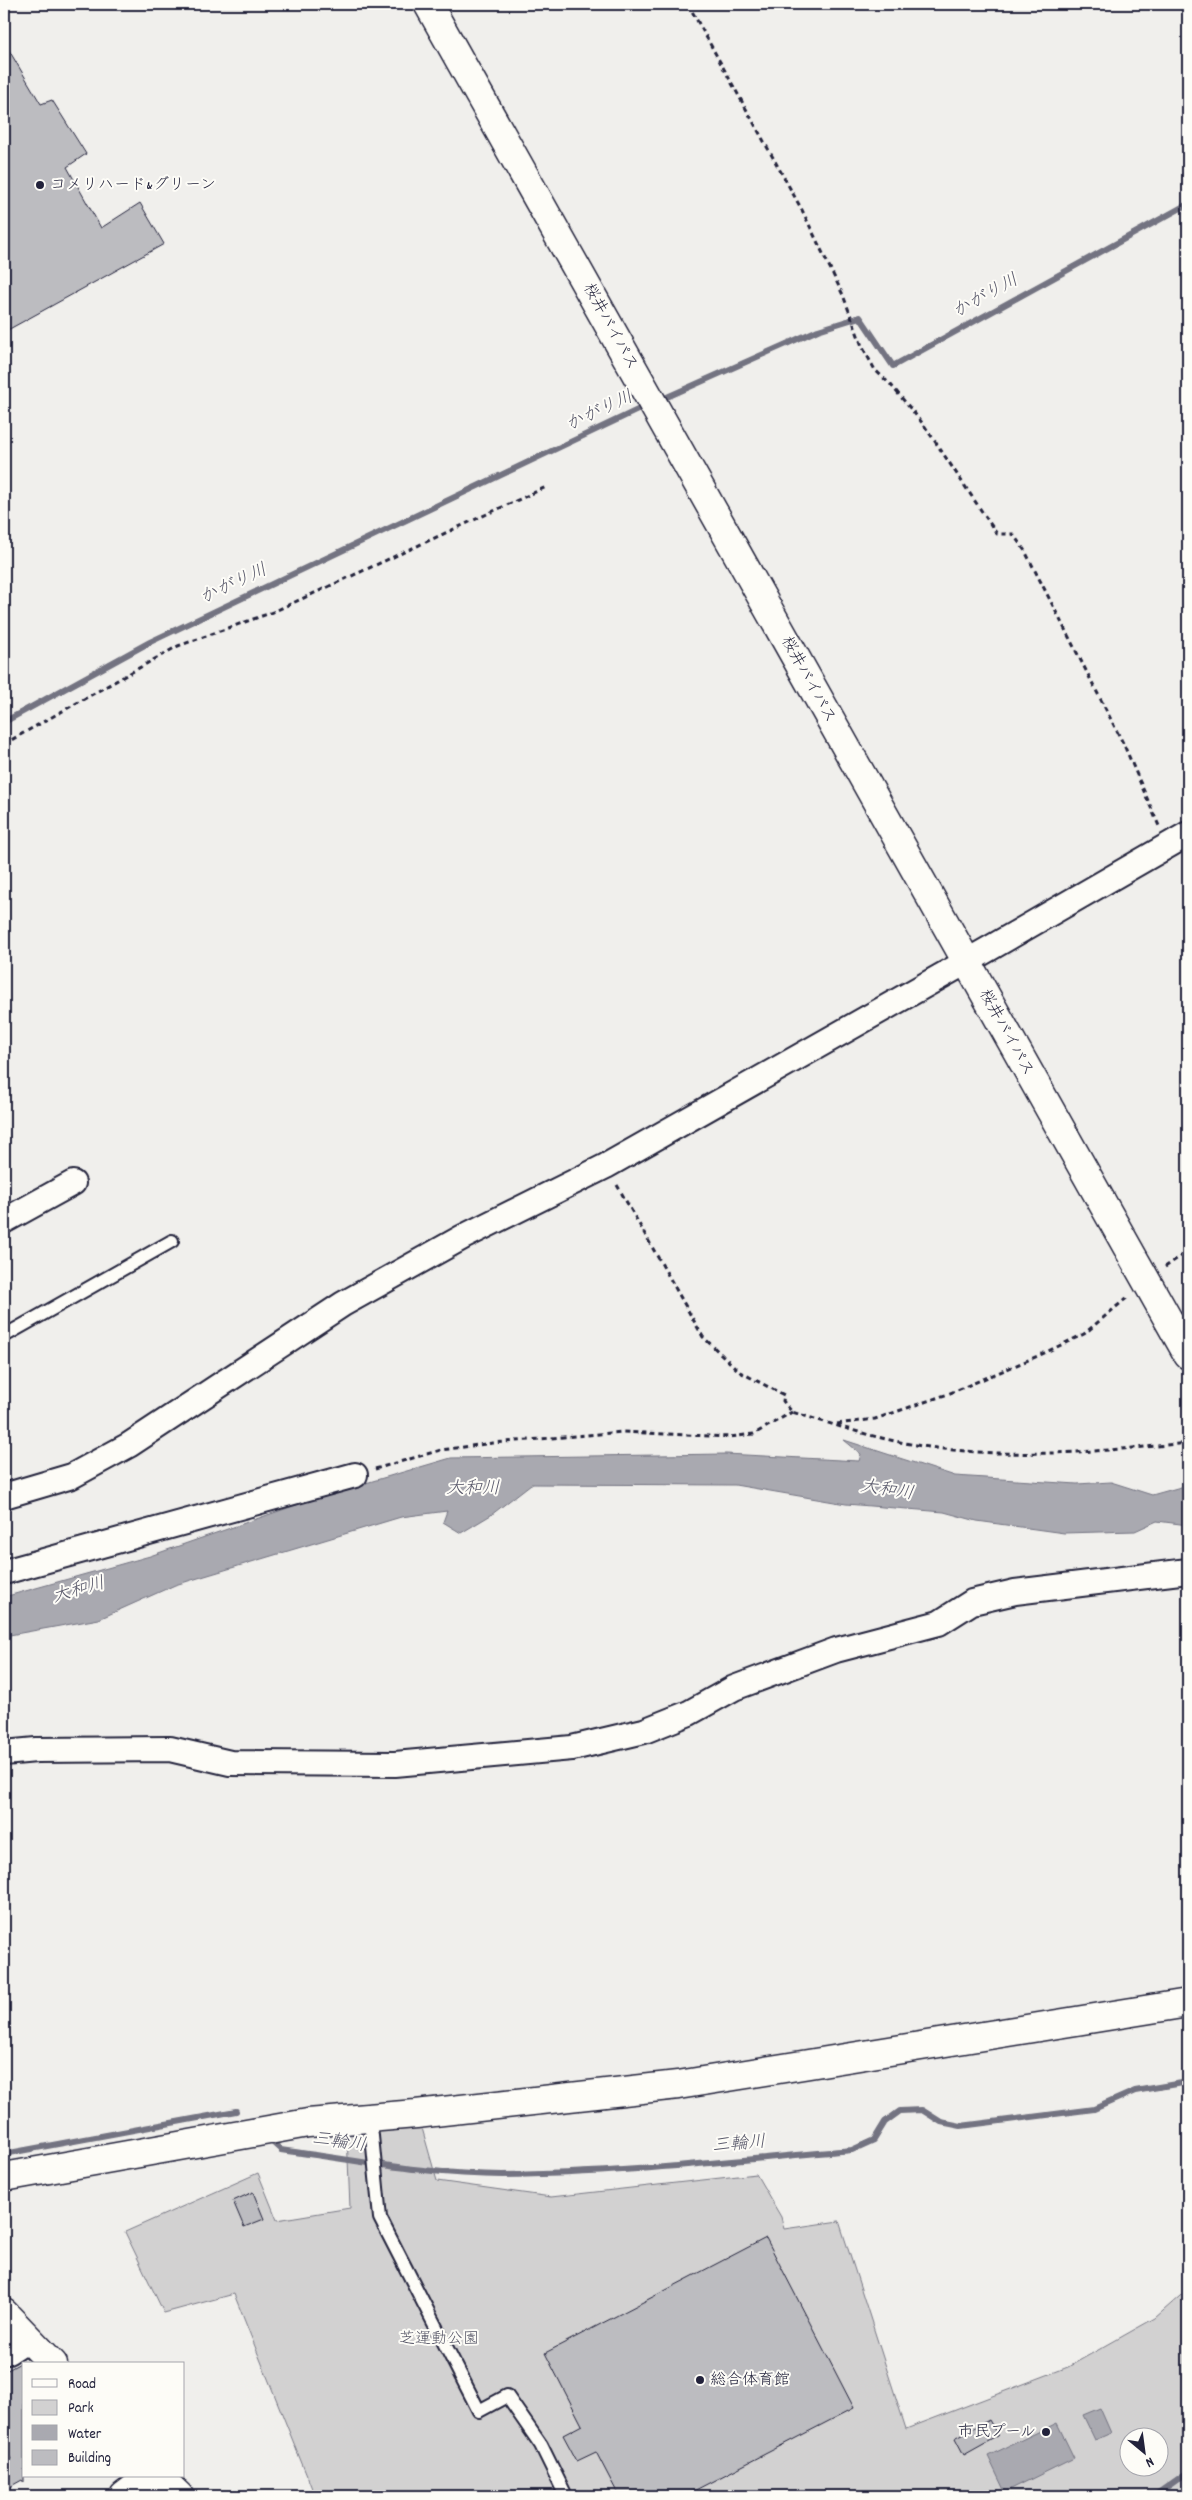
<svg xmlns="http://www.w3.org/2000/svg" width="1192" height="2500" viewBox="0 0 1192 2500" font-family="Dekko,'Klee One',sans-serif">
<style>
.green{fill:#d2d1d1;stroke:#7a7a86;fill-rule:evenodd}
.water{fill:#a9a9b0;stroke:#737381}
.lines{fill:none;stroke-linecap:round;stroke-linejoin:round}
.stream{stroke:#737381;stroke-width:6}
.building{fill:#bcbcc0;stroke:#22223b}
.service-casing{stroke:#22223b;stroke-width:16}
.minor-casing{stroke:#22223b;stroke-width:28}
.tertiary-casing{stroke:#22223b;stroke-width:31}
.secondary-casing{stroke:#22223b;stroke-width:31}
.trunk-casing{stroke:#22223b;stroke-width:31}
.path{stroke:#22223b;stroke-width:3;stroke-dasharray:5 4;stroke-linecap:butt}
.service{stroke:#fdfcf7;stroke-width:12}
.minor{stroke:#fdfcf7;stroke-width:24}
.tertiary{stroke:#fdfcf7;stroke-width:28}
.secondary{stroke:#fdfcf7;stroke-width:28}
.trunk{stroke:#fdfcf7;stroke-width:28}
.poi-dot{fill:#22223b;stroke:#fdfcf7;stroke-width:2}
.labels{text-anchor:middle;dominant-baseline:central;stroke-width:4;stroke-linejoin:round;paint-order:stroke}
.poi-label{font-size:16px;fill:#22223b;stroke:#fdfcf7;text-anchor:start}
.street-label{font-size:16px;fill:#22223b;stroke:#fdfcf7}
.park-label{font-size:16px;fill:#575768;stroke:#fdfcf7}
.water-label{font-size:18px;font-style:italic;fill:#58586a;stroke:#fdfcf7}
</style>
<rect width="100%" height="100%" fill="#f0efec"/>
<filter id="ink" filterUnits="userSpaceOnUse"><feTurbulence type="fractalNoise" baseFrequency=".02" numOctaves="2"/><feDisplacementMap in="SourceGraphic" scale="10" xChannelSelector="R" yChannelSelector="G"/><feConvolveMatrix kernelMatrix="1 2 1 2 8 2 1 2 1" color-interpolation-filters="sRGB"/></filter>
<g filter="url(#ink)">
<!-- green -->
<path class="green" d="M422,2128l15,53 114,16 205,-23 25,43 3,12 55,-8 67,208 162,-62 87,-49 33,-29v207h-873l-81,-202 -70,19 -39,-81 133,-59 19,47 73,-12 -3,-74zM1130,2438h30v30h-30z"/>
<!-- water -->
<g class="water">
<polygon points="844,1440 955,1476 1077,1484 1111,1482 1152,1495 1188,1485 1188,1525 1157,1521 1135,1531 1064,1533 977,1521 944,1512 846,1504 735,1485 531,1484 491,1515 461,1533 443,1522 447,1511 401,1517 175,1585 99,1619 4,1636 4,1597 150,1556 325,1495 451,1458 726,1454 859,1461 861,1454"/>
<polygon points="1100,2408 1111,2433 1095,2440 1083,2415"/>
<polygon points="1057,2423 1074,2458 1005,2492 988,2456"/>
</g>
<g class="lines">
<!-- stream -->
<g class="stream">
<polyline points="658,401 818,330 860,317 893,366 1188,204"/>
<polyline points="4,722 150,642 646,406"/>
<path d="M271,2141l10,9c73,10 148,25 222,25 117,-1 233,-15 349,-25l22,-10 11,-18 15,-11 22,-1 19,12 20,4 133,-17 41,-18 53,-9"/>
<polyline points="4,2154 236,2111"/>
<polyline points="1154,2496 1188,2472"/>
</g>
</g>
<!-- building -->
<g class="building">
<polygon points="4,42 41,104 52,100 86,154 67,167 101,228 140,203 164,244 4,332"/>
<polygon points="253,2192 264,2219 244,2227 233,2201"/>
<polygon points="766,2238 854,2408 684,2496 619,2496 596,2452 577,2461 563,2435 582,2425 545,2353"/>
<polygon points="24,2361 24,2483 22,2480 4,2490 4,2463 11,2459 4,2446 4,2372"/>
<polygon points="989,2420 998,2436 964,2455 955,2438"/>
</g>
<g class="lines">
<defs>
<g id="service">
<polyline points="4,1336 172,1241"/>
<polyline points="368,2117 372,2136 380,2218 479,2411 507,2396 541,2445 566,2496"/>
</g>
<g id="minor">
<polyline points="4,1221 73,1183"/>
<polyline points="4,1496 72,1476 129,1445 343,1304 463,1237 606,1166 966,962 1188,834"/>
<polyline points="4,1572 355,1475"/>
<polyline points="4,1753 36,1750 170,1749 230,1763 395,1764 572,1748 644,1731 689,1713 734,1688 836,1650 939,1623 972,1602 1015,1592 1188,1571"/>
<polyline points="4,2352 8,2352 28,2339"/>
</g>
<polyline id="tertiary" points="4,2177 308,2123 416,2114 678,2085 1188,2003"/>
<polyline id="secondary" points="124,2496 150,2476"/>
<g id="trunk">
<polyline points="428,4 1188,1355"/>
<polyline points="4,2313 53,2364"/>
<polyline points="158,2476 179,2496"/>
</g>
</defs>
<!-- service casing -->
<use href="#service" class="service-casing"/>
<!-- minor casing -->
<use href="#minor" class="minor-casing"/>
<!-- tertiary casing -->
<use href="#tertiary" class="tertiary-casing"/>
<!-- secondary casing -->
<use href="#secondary" class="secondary-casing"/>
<!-- trunk casing -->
<use href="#trunk" class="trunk-casing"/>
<!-- path -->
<g class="path">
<polyline points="688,4 802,210 843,295 862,346 875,370 891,385 924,425 997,534 1013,534 1025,551 1124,745 1159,826"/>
<polyline points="4,744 178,646 273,612 546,487"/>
<path d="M617,1185l86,152 37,35 44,23 -1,6 9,11c37,11 75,24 113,31 94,18 189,9 283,0"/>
<polyline points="1165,1267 1188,1251"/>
<polyline points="837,1424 875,1419 948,1394 1040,1355 1084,1334 1129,1296"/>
<polyline points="375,1469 441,1450 493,1443 623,1432 730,1437 754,1434 792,1412"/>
</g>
<!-- service -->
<use href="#service" class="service"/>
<!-- minor -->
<use href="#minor" class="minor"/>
<!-- tertiary -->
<use href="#tertiary" class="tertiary"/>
<!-- secondary -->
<use href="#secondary" class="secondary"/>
<!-- trunk -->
<use href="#trunk" class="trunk"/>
</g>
</g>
<!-- markers -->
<g class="poi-dot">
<circle cx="40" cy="185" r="5"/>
<circle cx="700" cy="2380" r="5"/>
<circle cx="1046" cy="2432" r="5"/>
</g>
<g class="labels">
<!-- poi labels -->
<g class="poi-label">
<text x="50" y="185">コメリハード&amp;グリーン</text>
<text x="710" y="2380">総合体育館</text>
<text x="1036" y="2432" text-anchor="end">市民プール</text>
</g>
<!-- street labels -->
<g class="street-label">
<text transform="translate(610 327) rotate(61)">桜井バイパス</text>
<text transform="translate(808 680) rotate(61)">桜井バイパス</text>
<text transform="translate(1006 1033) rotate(61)">桜井バイパス</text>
</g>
<!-- park labels -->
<g class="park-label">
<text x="439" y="2339">芝運動公園</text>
</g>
<!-- water labels -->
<g class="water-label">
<text transform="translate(986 297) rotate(-29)">かがり川</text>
<text transform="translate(600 412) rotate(-25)">かがり川</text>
<text transform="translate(234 585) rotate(-25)">かがり川</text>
<text x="473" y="1489">大和川</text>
<text transform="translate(887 1491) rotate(9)">大和川</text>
<text transform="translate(79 1591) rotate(-16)">大和川</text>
<text transform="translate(339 2143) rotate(8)">三輪川</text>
<text transform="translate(739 2145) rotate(-5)">三輪川</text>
</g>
</g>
<!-- margin -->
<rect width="1192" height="2500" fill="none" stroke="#fdfcf7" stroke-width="20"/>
<rect x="10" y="10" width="1172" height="2480" fill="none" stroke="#22223b" stroke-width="2" filter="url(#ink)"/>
<!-- legend -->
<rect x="22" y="2362" width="162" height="115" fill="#fdfcf7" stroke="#a5a5ac"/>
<rect x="32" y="2379" width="25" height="8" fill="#fdfcf7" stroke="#a5a5ac"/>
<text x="68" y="2388" font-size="15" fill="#22223b">Road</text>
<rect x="32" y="2400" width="25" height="15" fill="#d2d1d1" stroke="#a5a5ac"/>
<text x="68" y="2412" font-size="15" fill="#22223b">Park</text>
<rect x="32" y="2425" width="25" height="15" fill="#a9a9b0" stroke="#a5a5ac"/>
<text x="68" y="2438" font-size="15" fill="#22223b">Water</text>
<rect x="32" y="2450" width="25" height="15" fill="#bcbcc0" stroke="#a5a5ac"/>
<text x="68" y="2462" font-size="15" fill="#22223b">Building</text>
<!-- north arrow -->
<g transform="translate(1144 2452) rotate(151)"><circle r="24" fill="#fdfcf7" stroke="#a5a5ac"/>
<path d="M0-4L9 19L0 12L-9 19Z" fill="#22223b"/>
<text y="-8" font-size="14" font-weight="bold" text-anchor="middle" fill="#22223b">N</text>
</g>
</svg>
